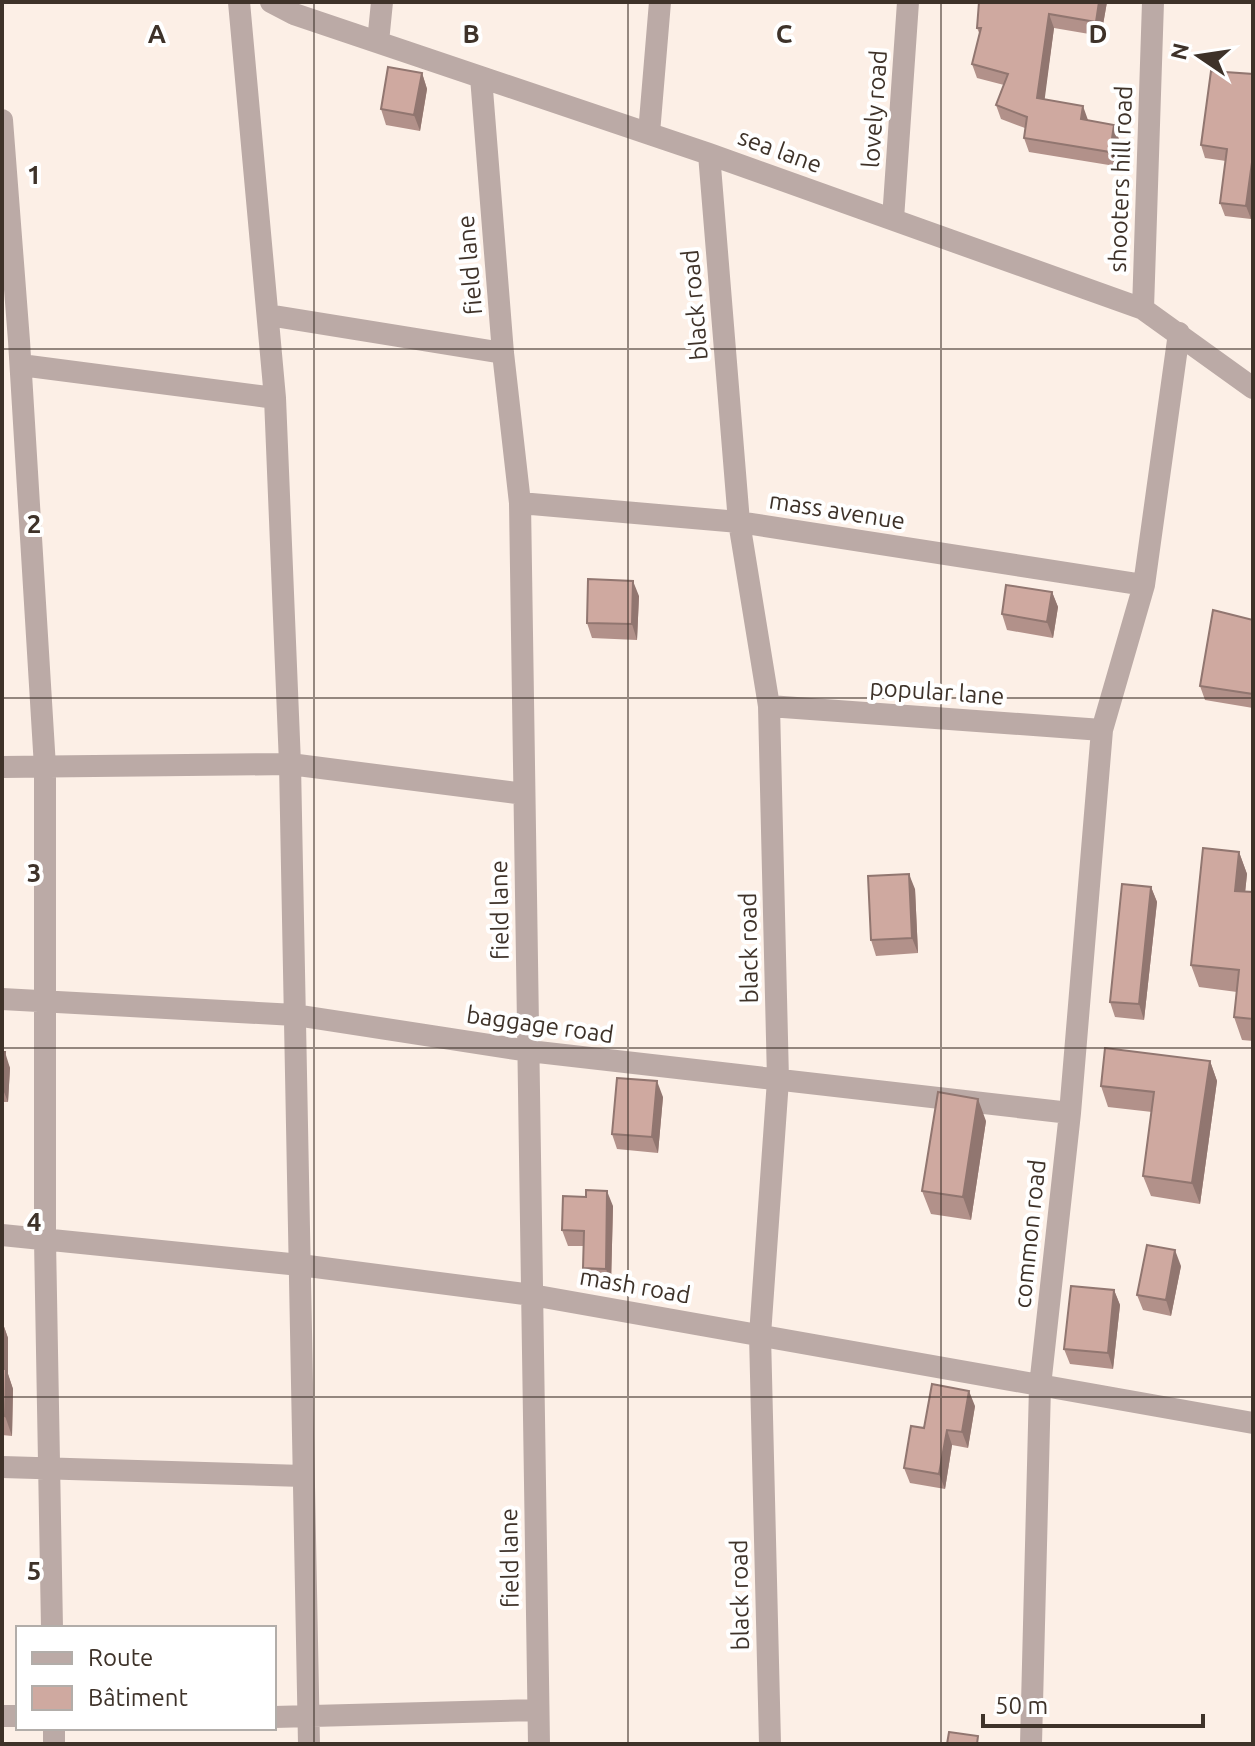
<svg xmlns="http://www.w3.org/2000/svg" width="1255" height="1746" viewBox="0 0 1255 1746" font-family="Ubuntu,sans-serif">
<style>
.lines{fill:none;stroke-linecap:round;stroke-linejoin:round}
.minor{stroke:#bbaaa6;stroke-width:22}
.wall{fill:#b2918a}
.shaded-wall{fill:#917670}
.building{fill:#cfa9a0;stroke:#917670;stroke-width:2}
.grid{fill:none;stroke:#3e3229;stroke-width:2;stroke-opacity:0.55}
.labels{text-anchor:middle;stroke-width:8;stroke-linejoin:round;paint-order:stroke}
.street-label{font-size:24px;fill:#3e3229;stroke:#fff}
.grid-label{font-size:26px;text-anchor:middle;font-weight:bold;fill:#3e3229;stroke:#fff;stroke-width:8;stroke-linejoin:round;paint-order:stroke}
</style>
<rect width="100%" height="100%" fill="#fcefe6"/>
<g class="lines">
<!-- minor -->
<path class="minor" d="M 239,2 L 275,398 L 290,764 L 309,1744
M 271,2 L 294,14 L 709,154 L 1143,309 L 1253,388
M 378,42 L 382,2
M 481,77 L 503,353 L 520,503 L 539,1744
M 2,120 L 19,341 L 45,767 L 45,1240 L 52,1628
M 649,133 L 660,2
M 709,154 L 739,522 L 769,706 L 778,1080 L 760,1335 L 770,1744
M 893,219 L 908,2
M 1143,309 L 1153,2
M 268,315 L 503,353
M 21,365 L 275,398
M 520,503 L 739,522 L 1144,585
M 769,706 L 1102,730
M 2,767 L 290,764 L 524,794
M 2,999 L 295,1015 L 529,1051 L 1070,1113
M 2,1235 L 300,1265 L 532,1295 L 1253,1423
M 2,1467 L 303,1476
M 2,1716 L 18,1716
M 274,1717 L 538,1710
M 54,1728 L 54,1744
M 1031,1744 L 1040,1386 L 1070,1113 L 1102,730 L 1144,585 L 1179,333"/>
</g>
<!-- wall -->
<path class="wall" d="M 979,2 L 1107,2 L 1101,36 L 1054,28 L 1044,99 L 1088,120 L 1119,139 L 1115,166 L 1029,152 L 1024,138 L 1025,128 L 1001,119 L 996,105 L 1004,85 L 977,78 L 972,64 L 980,35 L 977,28 Z
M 422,73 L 427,89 L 420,131 L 386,125 L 381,109 Z
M 1253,74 L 1253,203 L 1251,219 L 1225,216 L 1220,203 L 1226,161 L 1205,158 L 1201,145 Z
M 1052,592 L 1058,607 L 1053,638 L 1007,630 L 1002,614 Z
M 639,596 L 637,640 L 592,638 L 587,623 Z
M 1253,620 L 1253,708 L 1205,700 L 1200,686 Z
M 1239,852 L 1247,874 L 1245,892 L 1253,892 L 1253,1041 L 1242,1040 L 1234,1017 L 1237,992 L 1199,987 L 1191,965 Z
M 1151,887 L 1157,902 L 1144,1020 L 1115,1017 L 1110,1002 Z
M 915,889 L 918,953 L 876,956 L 871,940 Z
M 2,1052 L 10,1068 L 8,1102 L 2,1102 Z
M 1210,1061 L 1217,1081 L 1200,1204 L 1151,1196 L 1143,1176 L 1152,1112 L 1108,1107 L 1101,1086 Z
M 663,1097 L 658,1153 L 617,1149 L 612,1134 Z
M 986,1121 L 971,1220 L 931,1214 L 922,1191 Z
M 586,1197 L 613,1206 L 611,1284 L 589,1284 L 583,1268 L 584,1246 L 568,1246 L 562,1230 Z
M 1181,1266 L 1171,1316 L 1143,1310 L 1137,1295 Z
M 1114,1290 L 1120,1305 L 1113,1369 L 1070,1364 L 1064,1349 Z
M 2,1321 L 8,1338 L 8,1374 L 13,1389 L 12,1436 L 2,1435 Z
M 975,1406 L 968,1448 L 952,1445 L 945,1489 L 910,1483 L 904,1468 L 924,1428 Z"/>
<!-- shaded-wall -->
<path class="shaded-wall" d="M 1099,2 L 1107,2 L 1101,36 L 1096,22 Z
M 1049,14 L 1054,28 L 1043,112 L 1037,98 Z
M 422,73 L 427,89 L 420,131 L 414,115 Z
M 1083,106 L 1088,120 L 1086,133 L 1081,119 Z
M 1114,125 L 1119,139 L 1115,166 L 1110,152 Z
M 1253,155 L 1253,203 L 1251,219 L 1246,206 Z
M 633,581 L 639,596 L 637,640 L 632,624 Z
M 1052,592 L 1058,607 L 1053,638 L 1047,622 Z
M 1239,852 L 1247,874 L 1243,913 L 1235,891 Z
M 909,874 L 915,889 L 918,953 L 912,938 Z
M 1151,887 L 1157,902 L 1144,1020 L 1139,1004 Z
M 5,1052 L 10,1068 L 8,1102 L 2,1087 Z
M 1210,1061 L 1217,1081 L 1200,1204 L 1192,1183 Z
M 657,1081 L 663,1097 L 658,1153 L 652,1137 Z
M 978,1099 L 986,1121 L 971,1220 L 963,1197 Z
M 607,1191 L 613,1206 L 611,1284 L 606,1269 Z
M 1175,1250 L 1181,1266 L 1171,1316 L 1166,1300 Z
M 1114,1290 L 1120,1305 L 1113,1369 L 1108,1353 Z
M 2,1321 L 8,1338 L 8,1374 L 13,1389 L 12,1436 L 5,1416 L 2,1373 Z
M 969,1391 L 975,1406 L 968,1448 L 962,1432 Z
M 947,1430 L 952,1445 L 945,1489 L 939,1474 Z"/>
<!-- building -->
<path class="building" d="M 979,2 L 1099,2 L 1096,22 L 1049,14 L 1037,98 L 1083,106 L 1081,119 L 1114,125 L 1110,152 L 1024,138 L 1027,117 L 996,105 L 1008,74 L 972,64 L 981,28 L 977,28 Z
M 388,67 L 422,73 L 414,115 L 381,109 Z
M 1211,71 L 1253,74 L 1253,155 L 1246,206 L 1220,203 L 1227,149 L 1201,145 Z
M 588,579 L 633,581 L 632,624 L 587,623 Z
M 1006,585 L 1052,592 L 1047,622 L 1002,614 Z
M 1213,610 L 1253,620 L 1253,694 L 1200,686 Z
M 1203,848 L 1239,852 L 1235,891 L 1253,892 L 1253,1019 L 1234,1017 L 1239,970 L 1191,965 Z
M 909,874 L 912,938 L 871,940 L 868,876 Z
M 1122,884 L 1151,887 L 1139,1004 L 1110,1002 Z
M 1105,1048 L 1210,1061 L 1192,1183 L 1143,1176 L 1154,1092 L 1101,1086 Z
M 2,1052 L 5,1052 L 2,1087 Z
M 617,1078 L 657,1081 L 652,1137 L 612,1134 Z
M 938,1092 L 978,1099 L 963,1197 L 922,1191 Z
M 586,1190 L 607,1191 L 606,1269 L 583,1268 L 584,1231 L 562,1230 L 563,1196 L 586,1197 Z
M 1147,1245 L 1175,1250 L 1166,1300 L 1137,1295 Z
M 1071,1286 L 1114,1290 L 1108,1353 L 1064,1349 Z
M 2,1369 L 6,1369 L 5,1416 L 2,1415 Z
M 932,1384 L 969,1391 L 962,1432 L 947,1430 L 939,1474 L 904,1468 L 911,1426 L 924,1428 Z
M 949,1732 L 978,1736 L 977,1744 L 947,1744 Z"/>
<!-- grid -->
<path class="grid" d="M 314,2 L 314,1744M 628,2 L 628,1744M 941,2 L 941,1744M 2,349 L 1253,349M 2,698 L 1253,698M 2,1048 L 1253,1048M 2,1397 L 1253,1397"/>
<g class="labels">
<!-- street labels -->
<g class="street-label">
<text transform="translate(875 109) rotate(-86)" y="8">lovely road</text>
<text transform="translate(780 151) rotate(20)" y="8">sea lane</text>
<text transform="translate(1121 179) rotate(-88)" y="8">shooters hill road</text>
<text transform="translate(470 265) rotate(-95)" y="8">field lane</text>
<text transform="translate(695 305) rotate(-95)" y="8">black road</text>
<text transform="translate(837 511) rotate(9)" y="8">mass avenue</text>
<text transform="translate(937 692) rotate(4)" y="8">popular lane</text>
<text transform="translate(500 910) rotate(-91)" y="8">field lane</text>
<text transform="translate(749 948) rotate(-91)" y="8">black road</text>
<text transform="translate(540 1025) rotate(8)" y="8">baggage road</text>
<text transform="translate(1030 1234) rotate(-84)" y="8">common road</text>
<text transform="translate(635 1286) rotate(10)" y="8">mash road</text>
<text transform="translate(510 1558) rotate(-91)" y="8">field lane</text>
<text transform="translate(740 1595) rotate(-91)" y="8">black road</text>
</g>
</g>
<g class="grid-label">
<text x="157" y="43">A</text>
<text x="471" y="43">B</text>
<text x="784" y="43">C</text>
<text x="1098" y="43">D</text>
<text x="34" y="184">1</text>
<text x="34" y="533">2</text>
<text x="34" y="882">3</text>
<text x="34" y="1231">4</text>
<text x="34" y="1580">5</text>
</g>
<!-- border -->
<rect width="1255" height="1746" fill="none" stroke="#3e3229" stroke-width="8"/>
<!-- legend -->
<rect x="16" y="1626" width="260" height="104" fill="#ffffff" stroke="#b2ada9" stroke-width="2"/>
<rect x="32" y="1652" width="40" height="12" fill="#bbaaa6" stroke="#b2ada9" stroke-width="2"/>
<text x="88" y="1666" font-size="24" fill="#3e3229">Route</text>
<rect x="32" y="1686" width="40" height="24" fill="#cfa9a0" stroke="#b2ada9" stroke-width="2"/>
<text x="88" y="1706" font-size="24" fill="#3e3229">Bâtiment</text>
<!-- north arrow -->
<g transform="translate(1199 56) rotate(283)" stroke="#ffffff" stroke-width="6" paint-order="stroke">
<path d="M0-6L14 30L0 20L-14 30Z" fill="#3e3229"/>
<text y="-12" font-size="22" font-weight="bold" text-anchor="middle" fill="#3e3229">N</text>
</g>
<!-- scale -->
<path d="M983 1714v12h220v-12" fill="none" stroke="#3e3229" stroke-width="4"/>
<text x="995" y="1714" font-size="24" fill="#3e3229" stroke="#ffffff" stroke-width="6" paint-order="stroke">50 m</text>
</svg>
